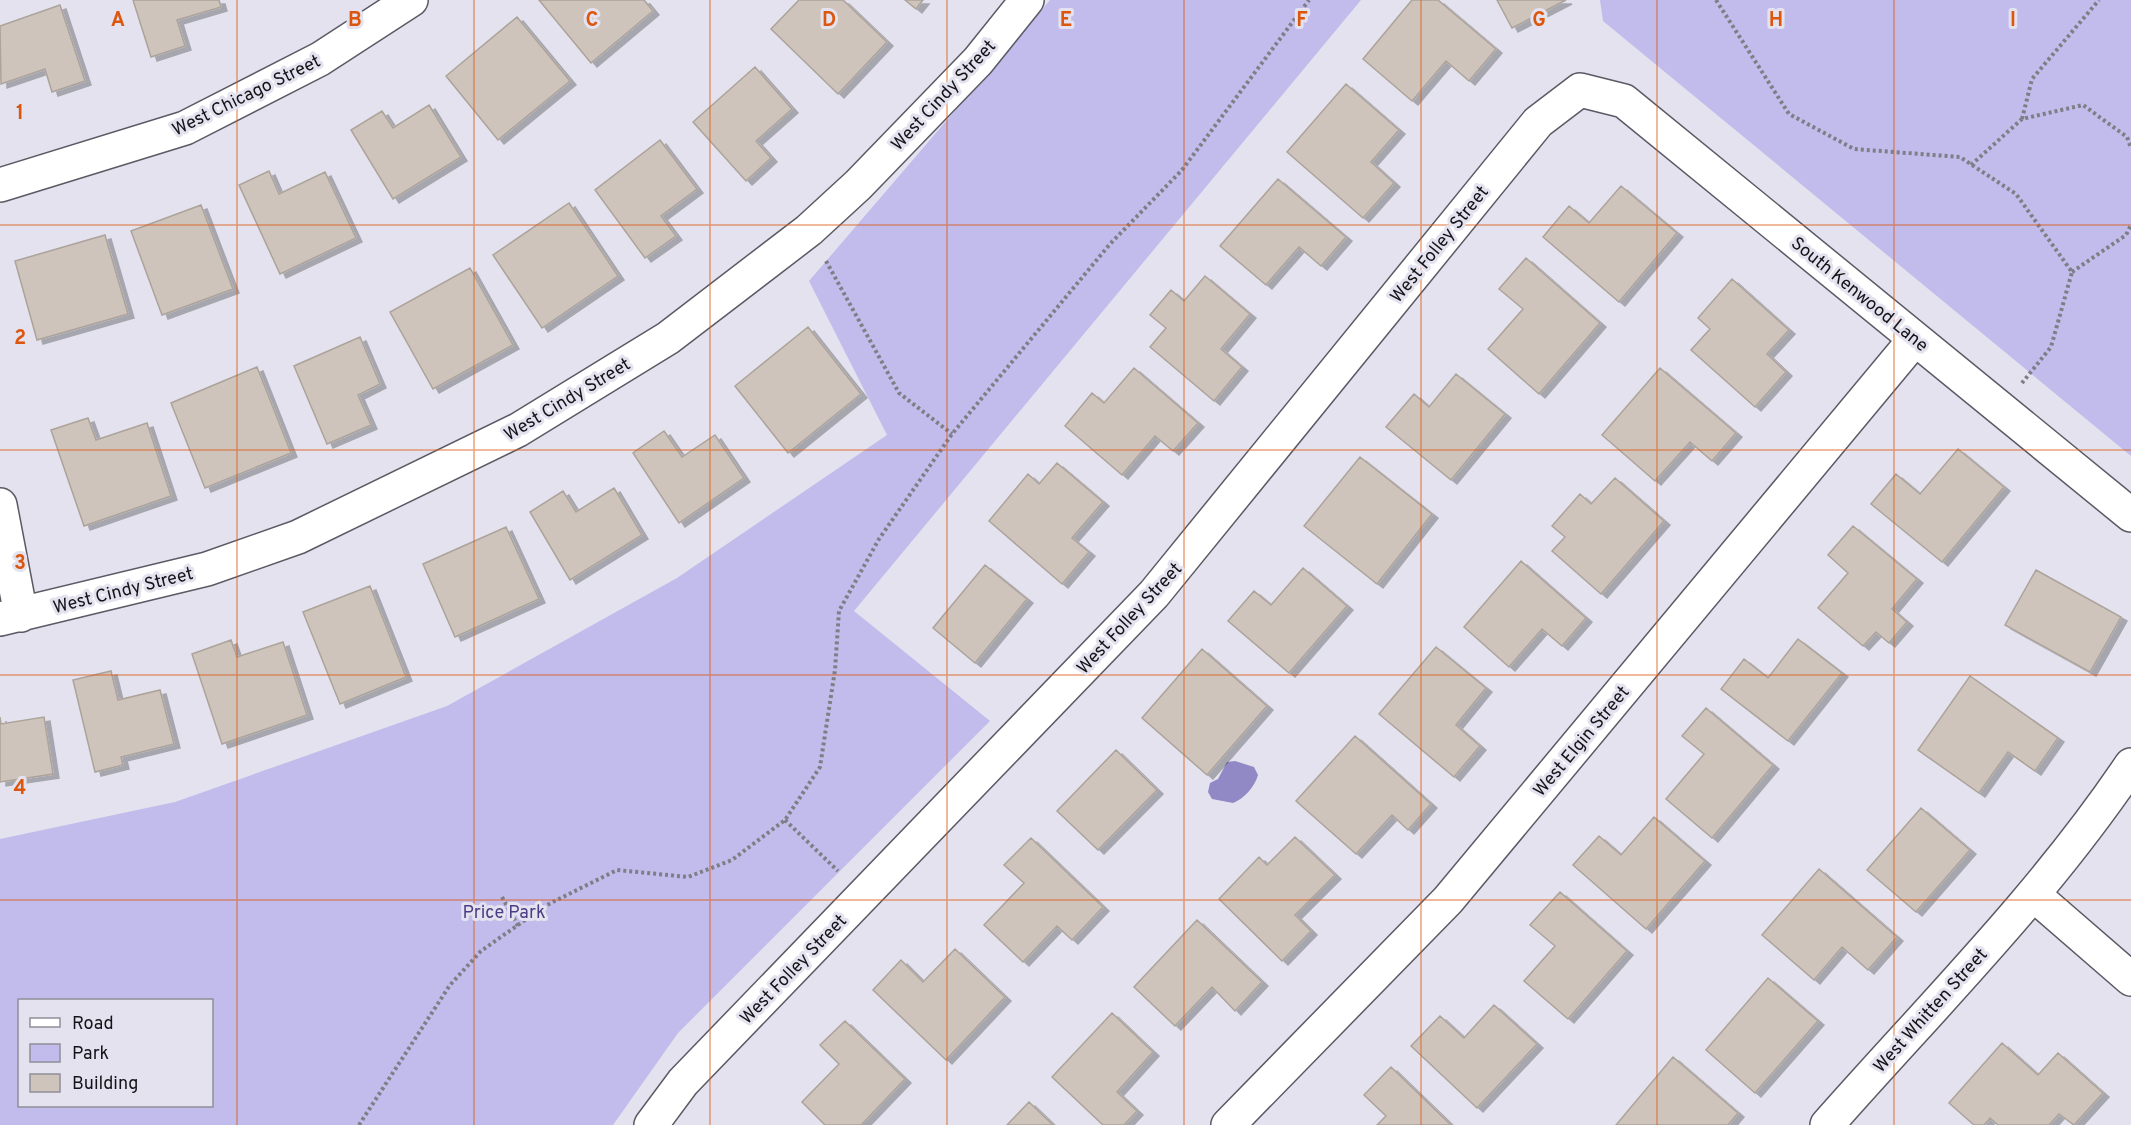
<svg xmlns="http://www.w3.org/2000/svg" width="2131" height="1125" viewBox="0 0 2131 1125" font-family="Overpass,sans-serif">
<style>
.green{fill:#c1bceb;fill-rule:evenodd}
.water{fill:#9189c6}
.building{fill:#cec4bc;stroke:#aca39b;stroke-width:1.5;filter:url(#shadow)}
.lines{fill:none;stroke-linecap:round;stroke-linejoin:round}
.street-casing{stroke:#5b5a64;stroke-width:36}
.path{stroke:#7f7e86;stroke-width:4;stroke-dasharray:3 3;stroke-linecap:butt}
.street{stroke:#fff;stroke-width:33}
.grid{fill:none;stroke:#dd560d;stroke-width:1.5;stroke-opacity:0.55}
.labels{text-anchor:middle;stroke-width:6;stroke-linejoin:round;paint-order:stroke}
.street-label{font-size:18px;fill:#141317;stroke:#e3e2ee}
.park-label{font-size:18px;fill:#4c3c86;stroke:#e3e2ee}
.grid-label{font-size:20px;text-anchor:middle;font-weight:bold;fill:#dd560d;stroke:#e3e2ee;stroke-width:6;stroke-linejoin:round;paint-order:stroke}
</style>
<defs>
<filter id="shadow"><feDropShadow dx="6" dy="4" stdDeviation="0" flood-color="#0004"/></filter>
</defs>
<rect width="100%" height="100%" fill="#e3e2ee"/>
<!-- green -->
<path class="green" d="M 1050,0 L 1361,0 L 854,611 L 990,721 L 678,1033 L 613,1125 L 0,1125 L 0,839 L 175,802 L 447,706 L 677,578 L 887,435 L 809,281 ZM 20,1000 L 212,1000 L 212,1106 L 20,1106 Z
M 1600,0 L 2131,0 L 2131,456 L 1603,21 Z"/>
<!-- water -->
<path class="water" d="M 1235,761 L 1254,767 L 1258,775 C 1255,786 1244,799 1233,803 L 1212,799 L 1208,792 L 1210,783 L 1218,779 L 1227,762 Z"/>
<!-- building -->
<path class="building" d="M 133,0 L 219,0 L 221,7 L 177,20 L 185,46 L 151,57 Z
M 539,0 L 644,0 L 653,11 L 591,63 Z
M 799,0 L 843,0 L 887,42 L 838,94 L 771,29 Z
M 905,0 L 923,0 L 916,9 Z
M 1412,0 L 1438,0 L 1496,49 L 1469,81 L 1446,61 L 1412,101 L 1363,59 Z
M 1497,0 L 1566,0 L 1512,28 Z
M 60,5 L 85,81 L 52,92 L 45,69 L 1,84 L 0,26 Z
M 517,17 L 570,81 L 498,140 L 446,76 Z
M 755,67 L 792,109 L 756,141 L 771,158 L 746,181 L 693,122 Z
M 1346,84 L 1399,130 L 1371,162 L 1394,183 L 1363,218 L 1287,152 Z
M 429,105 L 461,157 L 393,199 L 351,130 L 382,111 L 393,128 Z
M 660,140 L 697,189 L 661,216 L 676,236 L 645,258 L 595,190 Z
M 269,171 L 279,194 L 325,172 L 356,238 L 280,274 L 239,185 Z
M 1278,179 L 1346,237 L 1321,266 L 1299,247 L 1266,285 L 1220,246 Z
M 1621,186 L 1677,233 L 1619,302 L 1543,237 L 1569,206 L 1589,223 Z
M 569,203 L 618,276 L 542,328 L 493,255 Z
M 201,205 L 233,289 L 162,315 L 131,231 Z
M 105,235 L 128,314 L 37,340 L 15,261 Z
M 1526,258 L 1600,323 L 1539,394 L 1488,349 L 1523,309 L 1499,289 Z
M 470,268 L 513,345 L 433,389 L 390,312 Z
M 1205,276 L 1250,314 L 1221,349 L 1242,367 L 1214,401 L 1150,347 L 1166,328 L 1150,315 L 1171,290 L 1184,301 Z
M 1732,279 L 1789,330 L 1767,354 L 1786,372 L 1755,407 L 1691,350 L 1710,329 L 1698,318 Z
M 808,327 L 861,394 L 788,453 L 735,386 Z
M 360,337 L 380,384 L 358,395 L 371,425 L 327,444 L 294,366 Z
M 257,367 L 291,453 L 205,488 L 171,403 Z
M 1134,368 L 1198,423 L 1173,451 L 1155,436 L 1122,475 L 1065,426 L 1092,393 L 1104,403 Z
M 1660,368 L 1736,433 L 1712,461 L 1690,442 L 1655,481 L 1602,435 Z
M 1456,374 L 1505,414 L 1451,480 L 1386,427 L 1414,394 L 1429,407 Z
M 88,418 L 96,440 L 147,423 L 171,496 L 84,526 L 51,430 Z
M 664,431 L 682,457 L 715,435 L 744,478 L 679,523 L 633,453 Z
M 1958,449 L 2004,487 L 1942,562 L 1871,504 L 1896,474 L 1920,494 Z
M 1360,457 L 1432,514 L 1377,584 L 1304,526 Z
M 1057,463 L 1103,502 L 1072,538 L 1089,552 L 1062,584 L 989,521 L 1028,474 L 1039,484 Z
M 1615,478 L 1664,521 L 1601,594 L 1552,551 L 1565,537 L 1552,526 L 1580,494 L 1591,504 Z
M 614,488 L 642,535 L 570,580 L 530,512 L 563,491 L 576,512 Z
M 1853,526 L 1917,579 L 1892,609 L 1907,622 L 1889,643 L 1876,632 L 1863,646 L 1818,608 L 1848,573 L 1828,555 Z
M 506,527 L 539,599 L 455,637 L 423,564 Z
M 1521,561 L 1586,618 L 1562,646 L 1542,629 L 1509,667 L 1464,627 Z
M 985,565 L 1027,599 L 975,663 L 933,628 Z
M 1303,568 L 1347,606 L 1289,673 L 1228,621 L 1254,591 L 1271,605 Z
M 2036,570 L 2121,617 L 2090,672 L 2005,625 Z
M 370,586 L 406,677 L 340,704 L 303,612 Z
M 1798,639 L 1842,673 L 1788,741 L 1721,689 L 1744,659 L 1768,678 Z
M 231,640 L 237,657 L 283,642 L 307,715 L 222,744 L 192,654 Z
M 1436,647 L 1486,688 L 1456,725 L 1480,746 L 1454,777 L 1379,714 Z
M 1202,649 L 1267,706 L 1207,775 L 1142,718 Z
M 111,671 L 118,700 L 160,690 L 174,744 L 121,757 L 123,765 L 95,772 L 73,680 Z
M 1970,676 L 2058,738 L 2035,771 L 2008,752 L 1979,793 L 1918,750 Z
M 1706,708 L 1773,765 L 1712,838 L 1666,799 L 1704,754 L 1682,736 Z
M 0,717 L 1,724 L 44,717 L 53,774 L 0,782 Z
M 1355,736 L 1431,804 L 1408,830 L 1392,815 L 1356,854 L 1296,801 Z
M 1116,750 L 1157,790 L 1098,850 L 1057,811 Z
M 1921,808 L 1970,850 L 1916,912 L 1867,870 Z
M 1654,817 L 1705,861 L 1646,929 L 1573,865 L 1599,836 L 1621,855 Z
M 1295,837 L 1335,875 L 1295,915 L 1311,931 L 1282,961 L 1219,899 L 1259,857 L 1267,865 Z
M 1031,838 L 1103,907 L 1072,940 L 1057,926 L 1023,962 L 984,925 L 1024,883 L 1004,865 Z
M 1819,869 L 1897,937 L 1868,970 L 1842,947 L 1814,980 L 1762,935 Z
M 1560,892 L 1627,951 L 1568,1019 L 1524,981 L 1555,946 L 1530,925 Z
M 1197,920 L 1262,982 L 1235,1011 L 1212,987 L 1175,1026 L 1134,987 Z
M 955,949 L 1005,997 L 946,1060 L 873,990 L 901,960 L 923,982 Z
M 1768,978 L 1818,1021 L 1755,1093 L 1706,1050 Z
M 1494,1005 L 1537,1044 L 1477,1108 L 1411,1046 L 1440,1016 L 1464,1038 Z
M 1112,1013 L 1153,1052 L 1117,1092 L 1137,1111 L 1124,1125 L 1103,1125 L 1052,1077 Z
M 845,1021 L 905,1079 L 861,1125 L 825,1125 L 802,1102 L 839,1064 L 820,1045 Z
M 2002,1043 L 2038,1075 L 2058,1053 L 2103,1093 L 2074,1125 L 2059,1114 L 2049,1125 L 1998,1125 L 1990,1118 L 1984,1125 L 1974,1125 L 1949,1103 Z
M 1673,1057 L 1738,1113 L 1728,1125 L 1616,1125 Z
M 1391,1067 L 1451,1125 L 1377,1125 L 1386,1116 L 1364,1095 Z
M 1029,1102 L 1053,1125 L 1007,1125 Z"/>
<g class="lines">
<!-- street casing -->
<g class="street-casing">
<path id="street" d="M 0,185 L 185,128 L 320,59 L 411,0
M 0,505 L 21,615
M 0,619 L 207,569 L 298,537 L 518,430 L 668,338 L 809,230 L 858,185 L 978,61 L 1027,0
M 2034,895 L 2131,979
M 651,1125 L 683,1082 L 1154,594 L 1538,122 L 1580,90 L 1624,101 L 2131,515
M 1228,1125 L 1448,900 L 1915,339
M 1827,1125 C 1931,1007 2043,896 2131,765"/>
</g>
<!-- path -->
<path class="path" d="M 1716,0 L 1789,114 L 1854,149 L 1960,157 L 2016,194 L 2072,272 L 2051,347 L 2022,383
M 2022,119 L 2032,79 L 2099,0
M 1971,165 L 2022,119 L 2083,105 L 2127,137 L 2131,148
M 826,261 L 899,393 L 952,434
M 2072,272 L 2126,235 L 2131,225
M 785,820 L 838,871
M 502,897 L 518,926
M 359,1125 L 450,985 L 481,951 L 545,906 L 617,870 L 688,877 L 732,860 L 785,820 L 820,767 L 835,670 L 839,611 L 879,539 L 952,434 L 1110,244 L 1182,170 L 1309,0"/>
<!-- street -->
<use href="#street" class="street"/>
</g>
<!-- grid -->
<path class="grid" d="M 237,0 L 237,1125M 474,0 L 474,1125M 710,0 L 710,1125M 947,0 L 947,1125M 1184,0 L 1184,1125M 1421,0 L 1421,1125M 1657,0 L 1657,1125M 1894,0 L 1894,1125M 0,225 L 2131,225M 0,450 L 2131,450M 0,675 L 2131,675M 0,900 L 2131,900"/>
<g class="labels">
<!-- street labels -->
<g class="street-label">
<text transform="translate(246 95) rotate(-26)" y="6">West Chicago Street</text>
<text transform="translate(943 95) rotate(-47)" y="6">West Cindy Street</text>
<text transform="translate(1439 244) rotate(-51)" y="6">West Folley Street</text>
<text transform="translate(1860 294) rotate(39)" y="6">South Kenwood Lane</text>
<text transform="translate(567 399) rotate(-31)" y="6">West Cindy Street</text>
<text transform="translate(123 590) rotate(-14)" y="6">West Cindy Street</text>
<text transform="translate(1129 618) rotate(-47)" y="6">West Folley Street</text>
<text transform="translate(1581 741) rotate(-50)" y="6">West Elgin Street</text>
<text transform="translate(793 969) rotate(-46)" y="6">West Folley Street</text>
<text transform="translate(1930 1010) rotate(-48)" y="6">West Whitten Street</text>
</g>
<!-- park labels -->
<g class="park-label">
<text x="504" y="918">Price Park</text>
</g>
</g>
<g class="grid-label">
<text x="118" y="26">A</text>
<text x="355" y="26">B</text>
<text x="592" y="26">C</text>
<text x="829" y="26">D</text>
<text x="1066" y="26">E</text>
<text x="1302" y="26">F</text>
<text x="1539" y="26">G</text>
<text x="1776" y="26">H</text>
<text x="2013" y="26">I</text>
<text x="20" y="119">1</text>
<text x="20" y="344">2</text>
<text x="20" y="569">3</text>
<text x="20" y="794">4</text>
</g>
<!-- legend -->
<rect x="18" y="999" width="195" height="108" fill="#e3e2ee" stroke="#908f98" stroke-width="1.5"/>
<rect x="30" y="1018" width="30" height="9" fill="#ffffff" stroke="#908f98" stroke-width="1.5"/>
<text x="72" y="1029" font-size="18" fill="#141317">Road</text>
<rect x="30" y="1044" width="30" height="18" fill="#c1bceb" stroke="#908f98" stroke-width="1.5"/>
<text x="72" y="1059" font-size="18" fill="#141317">Park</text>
<rect x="30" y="1074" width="30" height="18" fill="#cec4bc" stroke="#908f98" stroke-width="1.5"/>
<text x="72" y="1089" font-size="18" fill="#141317">Building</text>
</svg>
